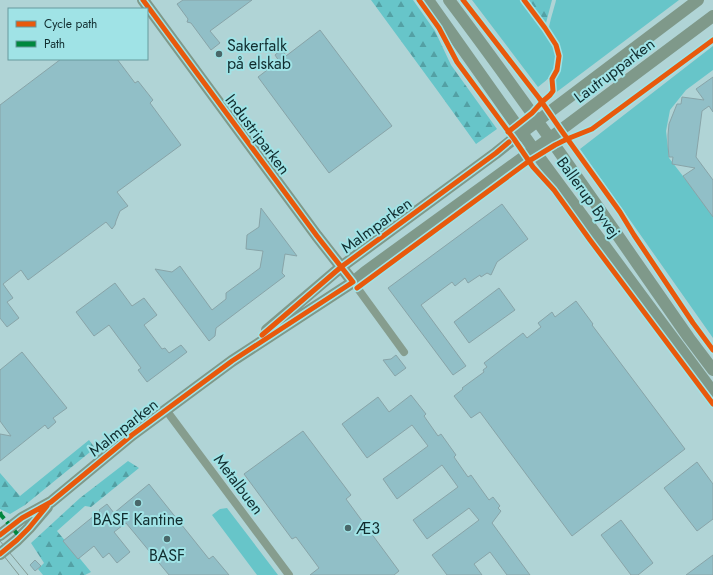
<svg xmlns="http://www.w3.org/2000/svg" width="713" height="575" viewBox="0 0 713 575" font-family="Jost,sans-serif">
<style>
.green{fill:#67c5c9}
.forest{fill:url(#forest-firs)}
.building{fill:#91bfc7;stroke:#88a4a8}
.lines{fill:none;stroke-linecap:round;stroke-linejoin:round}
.street{stroke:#869d8e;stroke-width:8}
.secondary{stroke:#7f998a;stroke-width:12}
.tram{stroke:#839a94;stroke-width:1}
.quiet{stroke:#00873e;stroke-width:4;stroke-dasharray:8 4;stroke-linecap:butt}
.cycleway-casing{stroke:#a0e3e6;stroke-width:8}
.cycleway{stroke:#e8590c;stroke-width:5}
.poi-dot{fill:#496769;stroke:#a0e3e6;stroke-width:1.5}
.labels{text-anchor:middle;stroke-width:4;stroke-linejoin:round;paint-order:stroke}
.poi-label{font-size:16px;fill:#112d2f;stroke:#a0e3e6;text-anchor:start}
.street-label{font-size:16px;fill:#112d2f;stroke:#a0e3e6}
</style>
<defs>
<pattern id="forest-firs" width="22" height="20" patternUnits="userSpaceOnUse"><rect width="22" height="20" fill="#67c5c9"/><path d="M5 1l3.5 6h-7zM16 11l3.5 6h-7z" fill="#53a0a4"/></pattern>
</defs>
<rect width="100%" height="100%" fill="#b0d4d6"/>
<!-- green -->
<path class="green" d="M 472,0 L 522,0 L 553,43 C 564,63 554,75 538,87 Z
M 556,0 L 679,0 L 554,94 L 556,90 L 554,80 C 562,67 565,54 556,41 C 554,38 550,34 549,31 C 548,26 555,6 556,0 Z
M 713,46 L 713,70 L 686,90 L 670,110 L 666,131 L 669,158 L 713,215 L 713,338 L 580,149 Z
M 227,508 L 278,575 L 257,575 L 212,515 L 220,509 Z"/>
<!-- forest -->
<path class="forest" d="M 371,0 L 413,0 L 435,31 L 451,65 L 497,129 L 476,144 L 437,90 Z
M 527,0 L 552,0 L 546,23 L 544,23 Z
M 89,440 L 95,448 L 25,505 L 10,514 L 0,509 L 0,473 L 20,496 Z
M 128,461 L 139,468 L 91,507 L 85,506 L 57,531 L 91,572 L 85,575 L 43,575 L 38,569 L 44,563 L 31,543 L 80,498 Z"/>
<!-- building -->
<path class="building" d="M 183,0 L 252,0 L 210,31 L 220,43 L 211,50 L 191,23 L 187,22 L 188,19 L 177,4 Z
M 320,30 L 392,126 L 329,173 L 258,77 L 279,61 L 275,55 L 282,49 L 286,56 Z
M 61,59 L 117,59 L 135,83 L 138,81 L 153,100 L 150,103 L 181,145 L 117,192 L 128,206 L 120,211 L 116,221 L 115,225 L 112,229 L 106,222 L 28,280 L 21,270 L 3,284 L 13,298 L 7,302 L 19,318 L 7,327 L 0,318 L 0,105 Z
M 713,77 L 713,112 L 709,106 L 702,111 L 696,157 L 713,180 L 713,217 L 683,176 L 695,168 L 672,164 L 673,157 L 669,157 L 668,146 L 668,135 L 669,124 L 677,104 L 681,104 L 682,97 L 704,100 L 696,89 Z
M 502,204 L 528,239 L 497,262 L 491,275 L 487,273 L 481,277 L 480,275 L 468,283 L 465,278 L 455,286 L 452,282 L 421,305 L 466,366 L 453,375 L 388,288 Z
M 261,208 L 297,256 L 285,254 L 282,273 L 285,276 L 216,328 L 215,336 L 209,341 L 155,269 L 172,272 L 180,266 L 212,310 L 226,299 L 226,293 L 260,268 L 263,251 L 246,249 L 247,235 L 259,227 Z
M 115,283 L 132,306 L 144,298 L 157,315 L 144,325 L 162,349 L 165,348 L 169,353 L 181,345 L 187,352 L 147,382 L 138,370 L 141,368 L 109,325 L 94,336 L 76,312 Z
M 499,288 L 515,310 L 469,343 L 454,322 Z
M 576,301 L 593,324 L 592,325 L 685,449 L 572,536 L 480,412 L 471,418 L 454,396 L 463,389 L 462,388 L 484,372 L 483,370 L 487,367 L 484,363 L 523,333 L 527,338 L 541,327 L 538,323 L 552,312 L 555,317 Z
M 22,352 L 67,408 L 53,418 L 56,422 L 48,429 L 45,425 L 0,461 L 0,434 L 11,436 L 0,421 L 0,370 Z
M 396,355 L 406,368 L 395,376 L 383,360 L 391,359 Z
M 411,395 L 426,414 L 424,416 L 438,436 L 441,434 L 456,455 L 454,457 L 468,477 L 471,475 L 489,500 L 493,497 L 500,506 L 498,508 L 501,511 L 492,523 L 530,575 L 507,575 L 490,552 L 474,564 L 482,575 L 447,575 L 432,555 L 479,520 L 469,508 L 427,539 L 413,520 L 458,487 L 442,465 L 397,499 L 383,479 L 428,446 L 412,425 L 367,458 L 342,424 L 378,397 L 389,412 Z
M 303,431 L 351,495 L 346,499 L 399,571 L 394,575 L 310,575 L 319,568 L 296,537 L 292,539 L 244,474 Z
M 697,462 L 713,484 L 713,519 L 697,531 L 664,488 Z
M 149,484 L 209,559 L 213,556 L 229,575 L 169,575 L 126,523 L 114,532 L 130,552 L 117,563 L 109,553 L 103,558 L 94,546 L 78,559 L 63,541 L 100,511 L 99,510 L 107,504 L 114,513 Z
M 621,520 L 653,563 L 638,575 L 631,575 L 601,535 Z
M 713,555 L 713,575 L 686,575 Z
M 35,560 L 41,566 L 35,571 L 30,565 Z"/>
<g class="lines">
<!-- street -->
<path class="street" d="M 353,282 L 404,352
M 166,410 L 289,575"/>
<!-- secondary -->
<path class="secondary" d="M 143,0 L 317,236 L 353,282
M 428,0 L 542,161 L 641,295 L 713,392
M 449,0 C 532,110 610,225 689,338 L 713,370
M 267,330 L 341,267 L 496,153 L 511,141 L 698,0
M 0,535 L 22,518 L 51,502 L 132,435 L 232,361 L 353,282 L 365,272 L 550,138 L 713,16
M 0,554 L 17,540 L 29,528 L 47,507"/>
<!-- tram -->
<path class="tram" d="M 0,541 L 28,575
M 0,551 L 19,575"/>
<!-- quiet -->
<path class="quiet" d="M 0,512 L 1,515 L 20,537"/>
<!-- cycleway casing -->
<g class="cycleway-casing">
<path id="cycleway" d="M 419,0 L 439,28 L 457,62 L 514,139 L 533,167 L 554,190 L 590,240 L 713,404
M 463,0 L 539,98 L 561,130 L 620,212 L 634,235 L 693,323 L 713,350
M 508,132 L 532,113 L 542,102 L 550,95 L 553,91 L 552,79 L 557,70 L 559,56 L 556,45 L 545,28 L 524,0
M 357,288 L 529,161 L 555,145 L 567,139 L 592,129 L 713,40
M 262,335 L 341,267 L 496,153 L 509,142
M 0,535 L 22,518 L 51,502 L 132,435 L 232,361 L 353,282 L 317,236 L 143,0
M 0,554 L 17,540 L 29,528 L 47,506"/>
</g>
<!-- cycleway -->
<use href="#cycleway" class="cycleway"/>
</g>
<!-- markers -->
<g class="poi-dot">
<circle cx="219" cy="54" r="4"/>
<circle cx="138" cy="503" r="4"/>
<circle cx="348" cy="528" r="4"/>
<circle cx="167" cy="539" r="4"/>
</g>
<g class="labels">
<!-- poi labels -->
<g class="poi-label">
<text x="227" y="51">Sakerfalk<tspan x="227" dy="18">på elskab</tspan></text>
<text x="138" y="525" text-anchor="middle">BASF Kantine</text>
<text x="356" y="534">Æ3</text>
<text x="167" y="561" text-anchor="middle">BASF</text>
</g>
<!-- street labels -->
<g class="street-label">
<text transform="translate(614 70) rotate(-37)" y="6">Lautrupparken</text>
<text transform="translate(258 134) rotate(53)" y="6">Industriparken</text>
<text transform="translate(589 197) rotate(54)" y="6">Ballerup Byvej</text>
<text transform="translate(376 225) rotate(-36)" y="6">Malmparken</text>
<text transform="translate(123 427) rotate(-38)" y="6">Malmparken</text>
<text transform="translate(239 484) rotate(53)" y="6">Metalbuen</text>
</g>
</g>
<!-- legend -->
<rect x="8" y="8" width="140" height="52" fill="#a0e3e6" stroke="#679a9d"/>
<rect x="16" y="21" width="20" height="6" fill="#e8590c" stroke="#679a9d"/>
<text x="44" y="28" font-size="12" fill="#112d2f">Cycle path</text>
<rect x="16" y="41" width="20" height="6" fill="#00873e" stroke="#679a9d"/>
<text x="44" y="48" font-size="12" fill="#112d2f">Path</text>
</svg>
